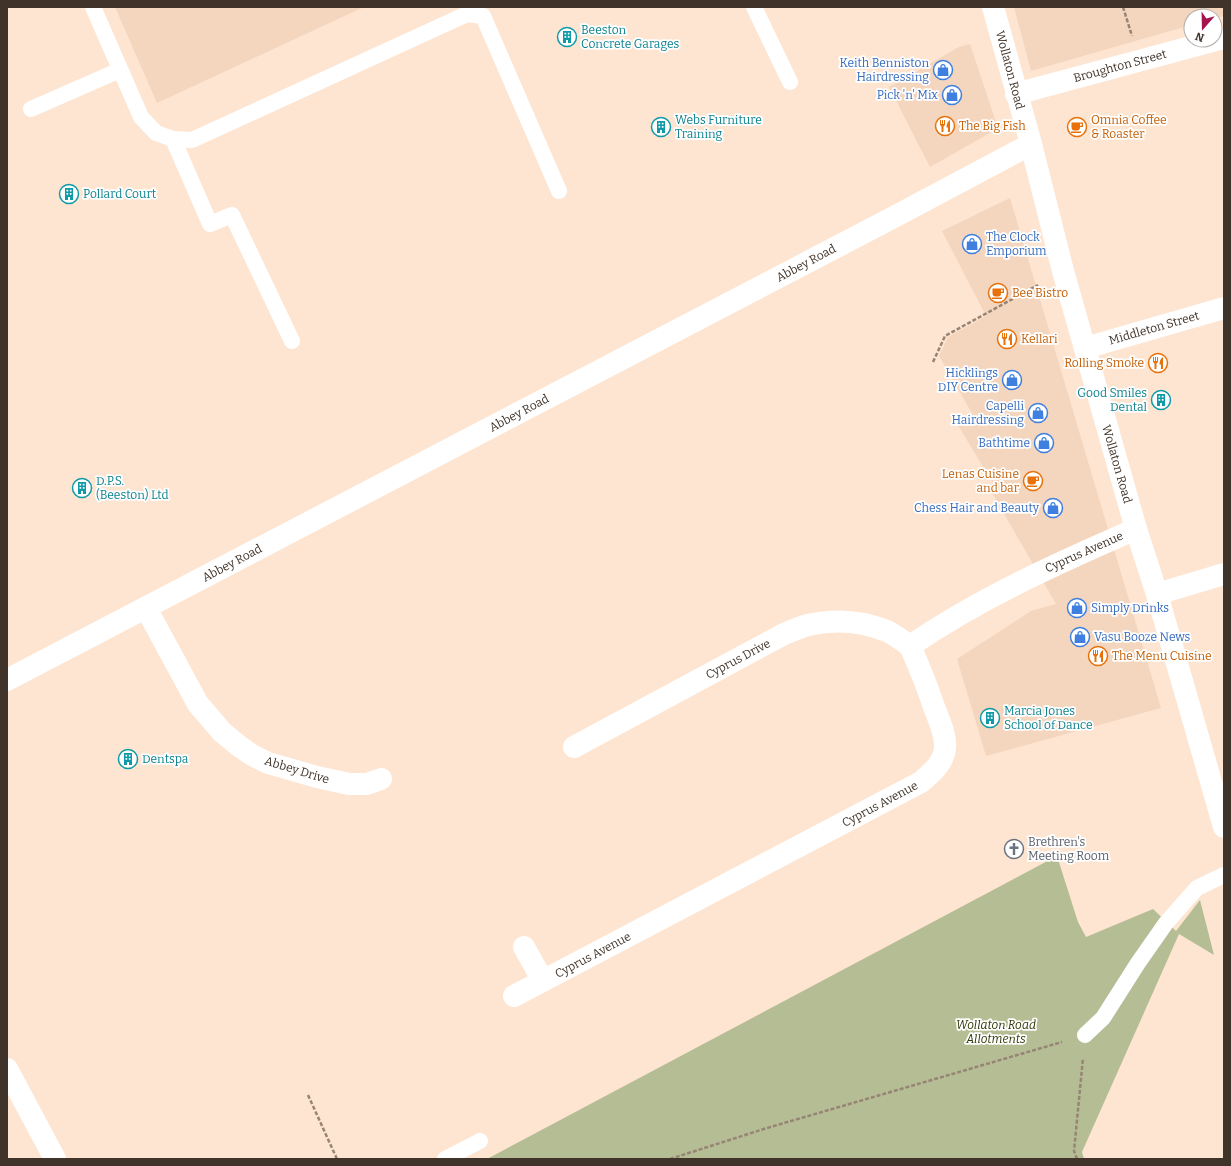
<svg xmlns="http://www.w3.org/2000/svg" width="1231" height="1166" viewBox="0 0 1231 1166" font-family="Bitter,serif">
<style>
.built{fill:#f4d6bf}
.green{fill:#b5bd95}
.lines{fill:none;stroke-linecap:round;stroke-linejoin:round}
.path{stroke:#968475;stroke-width:2.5;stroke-dasharray:4 2;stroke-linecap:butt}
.lane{stroke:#fff;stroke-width:16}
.street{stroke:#fff;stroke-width:22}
.secondary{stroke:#fff;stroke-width:22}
.labels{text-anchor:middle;stroke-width:3.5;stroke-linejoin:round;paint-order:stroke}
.culture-label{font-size:12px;fill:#0d838f;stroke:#fff;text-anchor:start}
.shop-label{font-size:12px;fill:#366cbe;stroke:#fff;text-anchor:end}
.street-label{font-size:12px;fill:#40342a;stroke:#fff}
.food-label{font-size:12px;fill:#c56008;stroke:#fff;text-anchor:start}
.worship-label{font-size:12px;fill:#5b616d;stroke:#fff;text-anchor:start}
.park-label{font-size:12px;font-style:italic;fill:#323806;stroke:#fff}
</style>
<rect width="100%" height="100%" fill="#fee5d1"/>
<!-- built -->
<path class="built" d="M 115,7 L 364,7 L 157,103 Z
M 1014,7 L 1224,7 L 1224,16 L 1215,18 L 1215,16 L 1191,16 L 1191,25 L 1031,71 Z
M 970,44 L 997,125 L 990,133 L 930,167 L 889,87 L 959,47 Z
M 1010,198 L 1161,708 L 986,756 L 957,659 L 1031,611 L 1056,604 L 988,486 L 993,483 L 956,422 L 973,415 L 939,356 L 948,337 L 986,316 L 942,231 Z"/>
<!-- green -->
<path class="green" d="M 1057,856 L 1078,922 L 1086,937 L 1153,909 L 1176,931 L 1200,900 L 1214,955 L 1179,934 L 1082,1152 L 1084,1159 L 487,1159 Z"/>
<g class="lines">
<!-- path -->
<path class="path" d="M 1123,7 L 1132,36
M 933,362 L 945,336 L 1038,285
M 308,1095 L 337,1159
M 670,1159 L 767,1128 L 1062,1042
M 1077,1159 L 1074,1151 L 1083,1058"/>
<!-- lane -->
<path class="lane" d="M 93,7 L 141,117 L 156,133 L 173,139 L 192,140 L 467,14 L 483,16 L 559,191
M 754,7 L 790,82
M 31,109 L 120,70
M 173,139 L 210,224 L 232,215 L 292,341
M 1085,1035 L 1103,1018 L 1138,963 L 1166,923 L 1197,888 L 1224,875
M 445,1159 L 480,1141"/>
<!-- street -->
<path class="street" d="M 1085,348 L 1224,308
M 1157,594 L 1224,574
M 146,608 L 198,704 L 222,732 L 239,746 L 252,755 L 268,763 L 317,777 L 349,784 L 367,784 L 381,779
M 910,646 C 980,598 1058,563 1136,529
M 7,680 L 892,218 L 1031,144
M 574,747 L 784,634 C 792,631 800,627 808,625 C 834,619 862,621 887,631 C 895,635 903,641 910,646
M 524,947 L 543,981
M 514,996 L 921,782 C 931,773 944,763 945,748 C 946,734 939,720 934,707 C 927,686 919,666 910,646
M 7,1069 L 55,1159"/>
<!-- secondary -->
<path class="secondary" d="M 993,7 L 1031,144 L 1063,271 L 1136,529 L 1157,594 L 1224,827
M 1016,94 L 1224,38"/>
</g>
<!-- icons -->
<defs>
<g id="building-ring" transform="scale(1)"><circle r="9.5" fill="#fff" stroke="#0f9aa8" stroke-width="1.5"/><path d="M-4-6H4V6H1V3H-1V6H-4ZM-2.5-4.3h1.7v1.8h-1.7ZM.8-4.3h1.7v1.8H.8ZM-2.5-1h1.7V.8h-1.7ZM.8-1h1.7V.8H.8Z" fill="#0f9aa8"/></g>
<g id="shop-ring" transform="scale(1)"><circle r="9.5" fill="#fff" stroke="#3f7fe0" stroke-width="1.5"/><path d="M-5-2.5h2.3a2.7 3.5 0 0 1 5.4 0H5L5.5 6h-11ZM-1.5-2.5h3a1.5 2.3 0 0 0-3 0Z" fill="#3f7fe0"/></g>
<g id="restaurant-ring" transform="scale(1)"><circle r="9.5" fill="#fff" stroke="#e8710a" stroke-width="1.5"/><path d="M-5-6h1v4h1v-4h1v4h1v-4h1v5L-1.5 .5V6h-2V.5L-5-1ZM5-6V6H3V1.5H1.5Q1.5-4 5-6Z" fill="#e8710a"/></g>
<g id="cafe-ring" transform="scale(1)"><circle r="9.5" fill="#fff" stroke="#e8710a" stroke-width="1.5"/><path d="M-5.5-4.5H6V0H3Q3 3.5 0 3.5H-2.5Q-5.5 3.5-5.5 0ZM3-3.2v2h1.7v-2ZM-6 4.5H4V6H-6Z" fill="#e8710a"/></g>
<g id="church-ring" transform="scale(1)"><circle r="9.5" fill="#fff" stroke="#6b7280" stroke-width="1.5"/><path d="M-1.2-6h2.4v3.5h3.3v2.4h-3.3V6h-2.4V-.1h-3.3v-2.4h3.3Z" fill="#6b7280"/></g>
</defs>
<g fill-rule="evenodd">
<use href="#building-ring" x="567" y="37"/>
<use href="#shop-ring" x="943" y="70"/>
<use href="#shop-ring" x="952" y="95"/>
<use href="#restaurant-ring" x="945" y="126"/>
<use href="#building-ring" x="661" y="127"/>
<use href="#cafe-ring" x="1077" y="127"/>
<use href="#building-ring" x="69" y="194"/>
<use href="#shop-ring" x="972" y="244"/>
<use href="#cafe-ring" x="998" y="293"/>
<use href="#restaurant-ring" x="1007" y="339"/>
<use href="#restaurant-ring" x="1158" y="363"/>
<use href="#shop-ring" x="1012" y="380"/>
<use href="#building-ring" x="1161" y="400"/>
<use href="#shop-ring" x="1038" y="413"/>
<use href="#shop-ring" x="1044" y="443"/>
<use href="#cafe-ring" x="1033" y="481"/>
<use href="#building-ring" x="82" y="488"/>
<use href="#shop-ring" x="1053" y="508"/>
<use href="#shop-ring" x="1077" y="608"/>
<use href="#shop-ring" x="1080" y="637"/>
<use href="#restaurant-ring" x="1098" y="656"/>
<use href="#building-ring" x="990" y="718"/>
<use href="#building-ring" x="128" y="759"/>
<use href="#church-ring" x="1014" y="849"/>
</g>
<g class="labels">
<!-- culture labels -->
<g class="culture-label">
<text x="581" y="34">Beeston<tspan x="581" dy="14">Concrete Garages</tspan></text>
<text x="675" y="124">Webs Furniture<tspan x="675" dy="14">Training</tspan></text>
<text x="83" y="198">Pollard Court</text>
<text x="1147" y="397" text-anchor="end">Good Smiles<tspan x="1147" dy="14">Dental</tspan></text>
<text x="96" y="485">D.P.S.<tspan x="96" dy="14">(Beeston) Ltd</tspan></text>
<text x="1004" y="715">Marcia Jones<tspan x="1004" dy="14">School of Dance</tspan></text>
<text x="142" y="763">Dentspa</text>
</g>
<!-- shop labels -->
<g class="shop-label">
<text x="929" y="67">Keith Benniston<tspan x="929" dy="14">Hairdressing</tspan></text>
<text x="938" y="99">Pick 'n' Mix</text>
<text x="986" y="241" text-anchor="start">The Clock<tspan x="986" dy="14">Emporium</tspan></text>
<text x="998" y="377">Hicklings<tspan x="998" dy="14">DIY Centre</tspan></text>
<text x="1024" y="410">Capelli<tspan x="1024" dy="14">Hairdressing</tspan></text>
<text x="1030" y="447">Bathtime</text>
<text x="1039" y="512">Chess Hair and Beauty</text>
<text x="1091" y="612" text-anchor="start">Simply Drinks</text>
<text x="1094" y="641" text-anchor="start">Vasu Booze News</text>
</g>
<!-- street labels -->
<g class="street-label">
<text transform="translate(1120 66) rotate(-15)" y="4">Broughton Street</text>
<text transform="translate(1010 70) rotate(75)" y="4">Wollaton Road</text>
<text transform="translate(806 263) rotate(-28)" y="4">Abbey Road</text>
<text transform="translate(1154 328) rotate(-16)" y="4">Middleton Street</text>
<text transform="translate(519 413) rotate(-28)" y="4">Abbey Road</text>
<text transform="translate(1117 464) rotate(74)" y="4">Wollaton Road</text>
<text transform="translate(1084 552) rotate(-24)" y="4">Cyprus Avenue</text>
<text transform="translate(232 563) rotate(-28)" y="4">Abbey Road</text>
<text transform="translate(738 659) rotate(-28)" y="4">Cyprus Drive</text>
<text transform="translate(297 770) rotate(17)" y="4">Abbey Drive</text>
<text transform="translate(880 804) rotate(-28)" y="4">Cyprus Avenue</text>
<text transform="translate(593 955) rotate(-28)" y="4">Cyprus Avenue</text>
</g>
<!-- food labels -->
<g class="food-label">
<text x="1091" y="124">Omnia Coffee<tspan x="1091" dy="14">&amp; Roaster</tspan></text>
<text x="959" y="130">The Big Fish</text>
<text x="1012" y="297">Bee Bistro</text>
<text x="1021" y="343">Kellari</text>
<text x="1144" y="367" text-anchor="end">Rolling Smoke</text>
<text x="1019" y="478" text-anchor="end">Lenas Cuisine<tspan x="1019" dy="14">and bar</tspan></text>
<text x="1112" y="660">The Menu Cuisine</text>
</g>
<!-- worship labels -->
<g class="worship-label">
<text x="1028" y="846">Brethren's<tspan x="1028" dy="14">Meeting Room</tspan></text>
</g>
<!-- park labels -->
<g class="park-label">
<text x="996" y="1029">Wollaton Road<tspan x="996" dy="14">Allotments</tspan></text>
</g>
</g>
<!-- border -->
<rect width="1231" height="1166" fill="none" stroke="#40342a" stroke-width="16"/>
<!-- north arrow -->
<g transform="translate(1203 28) rotate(200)"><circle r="19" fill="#ffffff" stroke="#b3aeaa"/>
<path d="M0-3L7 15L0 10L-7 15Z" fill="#a7134e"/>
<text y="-6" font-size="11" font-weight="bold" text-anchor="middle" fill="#40342a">N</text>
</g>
</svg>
